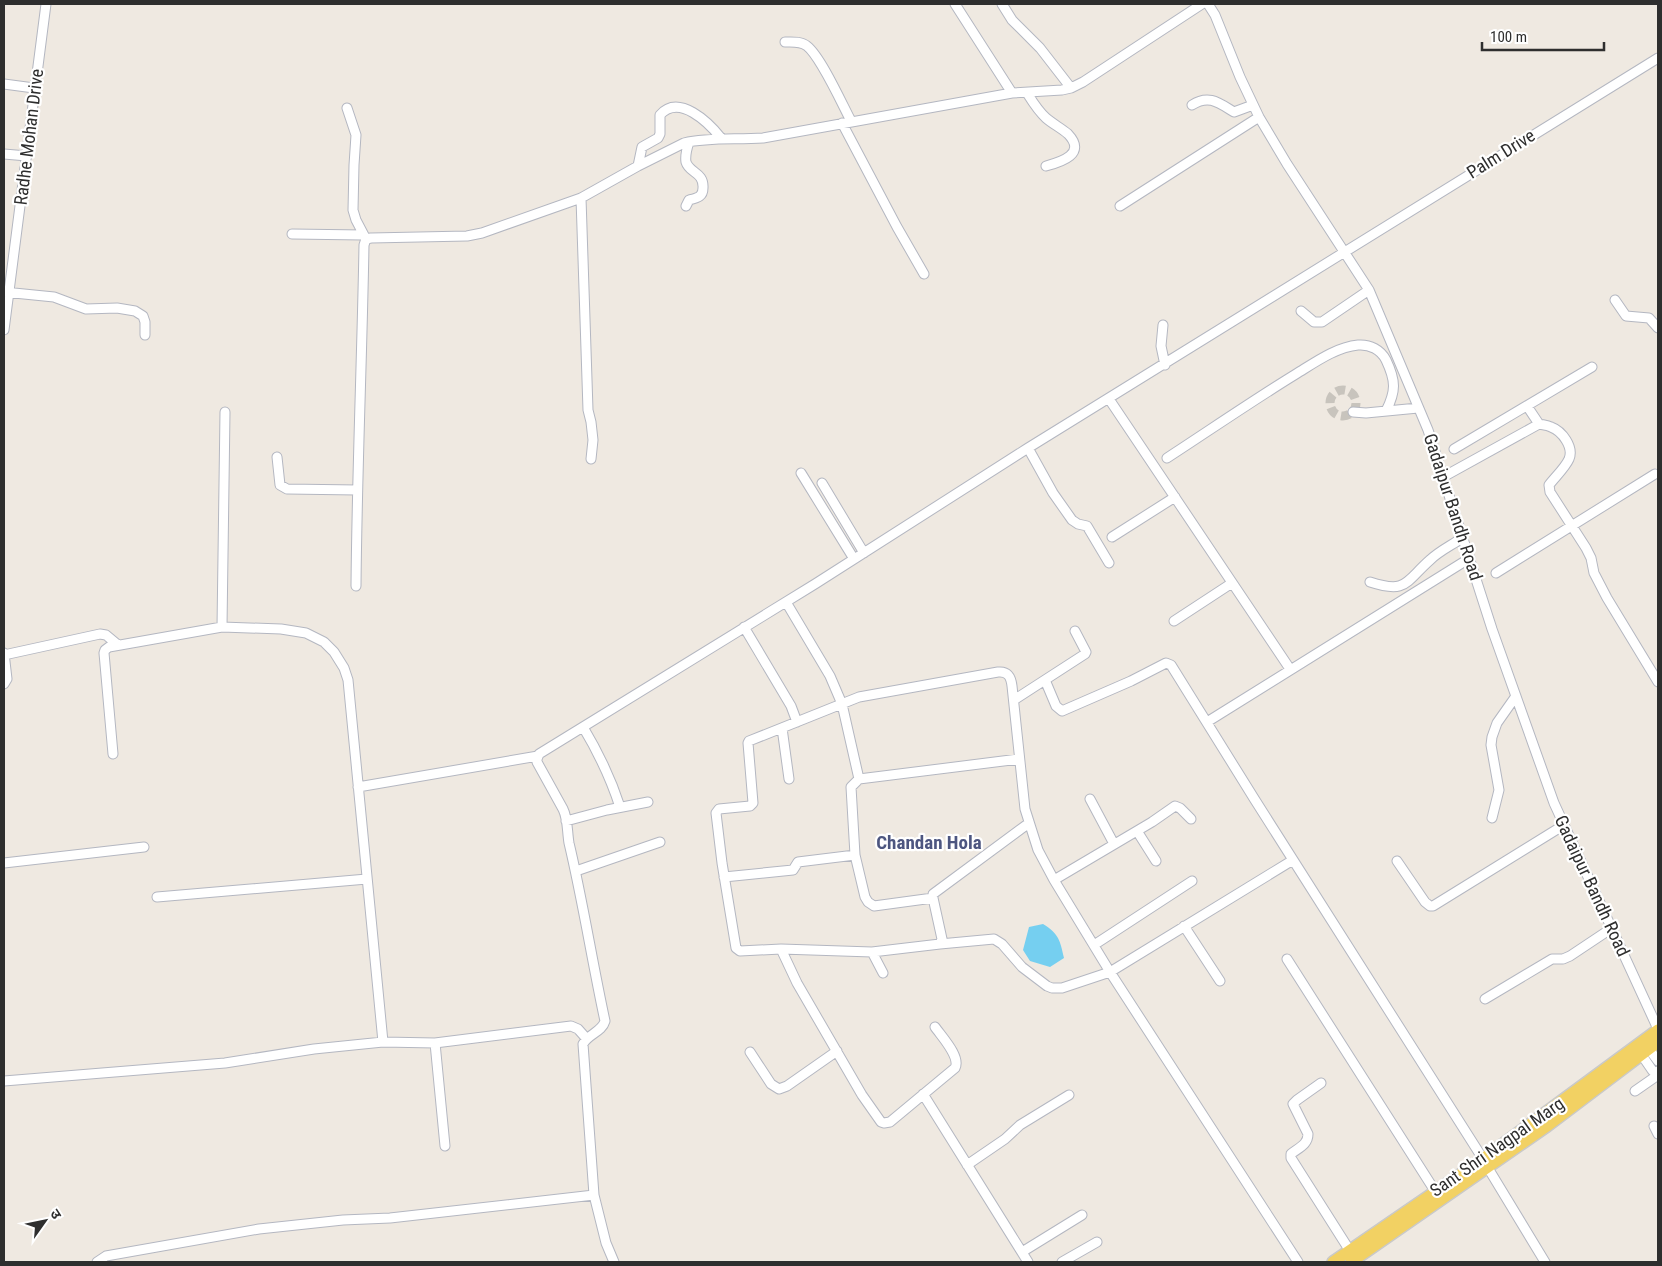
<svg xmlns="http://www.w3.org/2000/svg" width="1662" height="1266" viewBox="0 0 1662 1266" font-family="'Roboto Condensed','Noto Sans Devanagari',sans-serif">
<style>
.water{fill:#75cff0}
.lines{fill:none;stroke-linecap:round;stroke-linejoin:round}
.minor-tunnel{stroke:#c8c4bd;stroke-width:9;stroke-dasharray:9 4.5;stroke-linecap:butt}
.minor-casing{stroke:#b4b7c1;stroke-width:11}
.major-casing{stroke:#c9c9c9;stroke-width:14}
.minor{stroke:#fff;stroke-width:9}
.major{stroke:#f2d163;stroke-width:11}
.labels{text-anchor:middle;stroke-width:4.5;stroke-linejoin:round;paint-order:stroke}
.street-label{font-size:18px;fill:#2e2e2e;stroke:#fff}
.neighbourhood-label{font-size:19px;font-weight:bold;fill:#4d5680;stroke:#fff}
</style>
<rect width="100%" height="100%" fill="#efe9e1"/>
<!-- water -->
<path class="water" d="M 1043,924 C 1059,934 1060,940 1064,958 L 1050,967 L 1030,961 L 1023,950 L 1029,927 Z"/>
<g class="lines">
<!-- minor-tunnel -->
<path class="minor-tunnel" d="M1330 403a13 13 0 1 1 26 0a13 13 0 1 1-26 0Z"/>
<!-- minor casing -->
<g class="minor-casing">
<path id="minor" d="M 955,4 L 1012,93
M 1002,4 L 1012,20 L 1040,48 L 1071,88
M 1208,4 L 1215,15 L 1240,77 L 1259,117 L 1287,164 L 1369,290 L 1428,430 L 1492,629 L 1554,803 L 1658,1029
M 785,42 C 792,42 801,41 807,46 C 821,57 842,104 851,121
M 4,84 L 34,88
M 1027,93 C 1032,101 1038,111 1046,118 C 1053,124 1061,128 1068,134 C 1087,154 1061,162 1046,166
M 1192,105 C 1209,94 1219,103 1234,112 L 1253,105
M 347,108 L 356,135 L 354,165 L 353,210 L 356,220 L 366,239
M 842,123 L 897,227 L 924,274
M 4,154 L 27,156
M 638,166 L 642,147 L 658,138 L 660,134 L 660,115 C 679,93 709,123 721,138
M 581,198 L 588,410 L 591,422 L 593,440 L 591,459
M 686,206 L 689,200 C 697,198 703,197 703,188 C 704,172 689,173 686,162 C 685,156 687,148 689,142
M 1120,206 L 1259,117
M 292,234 L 363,235
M 4,292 L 54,297 L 86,309 L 117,308 L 135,311 L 143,316 L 145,322 L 145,335
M 1615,300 L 1626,316 L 1649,318 L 1658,328
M 1301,311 L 1314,322 L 1322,322 L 1369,290
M 1163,325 L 1161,346 L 1165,365
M 4,330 L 46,4
M 1109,399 L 1290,669
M 1527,406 L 1539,424
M 1353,412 L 1366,413 L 1418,408
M 1028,448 L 1053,493 L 1072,520 L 1078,524 L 1087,526 L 1109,563
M 1454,449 L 1592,367
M 277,457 L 280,485 L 287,489 L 357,490
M 1167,458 C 1210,430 1252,401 1296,374 C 1314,363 1336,347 1358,345 C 1370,344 1381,350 1386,360 C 1396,381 1396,391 1386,411
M 801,473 L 854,559
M 1443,477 L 1539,424 C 1543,425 1547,425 1551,427 C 1562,431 1574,447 1569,459 C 1565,468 1555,477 1549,485 L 1550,492 L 1586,548 L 1591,558 L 1594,573 L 1607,598 L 1658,682
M 822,483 L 864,553
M 1112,537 L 1175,497
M 1496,573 L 1655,474
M 1370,582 C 1407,594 1405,582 1430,560 C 1439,551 1452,545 1462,538
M 356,586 C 357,472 362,359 364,245 L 366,239 L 371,238 L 467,236 L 482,233 L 581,198 L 638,166 L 684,143 C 710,137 736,140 763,138 L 1012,93 L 1062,90 L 1071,88 L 1083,82 L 1202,4
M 786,602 L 830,676 L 842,704 L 859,779
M 1174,621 L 1232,583
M 222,627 L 225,412
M 744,627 L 791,706 L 797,722
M 4,653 L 7,679 L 4,684
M 4,655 L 100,634 L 106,635 L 118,645
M 1045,680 L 1056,706 L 1062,711 L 1131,681 L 1166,663 L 1171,665 L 1255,800 L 1483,1159
M 1014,700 L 1085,654 L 1086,652 L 1075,631
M 1207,722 L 1470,558
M 583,727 C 598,752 611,779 620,807
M 782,728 L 789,779
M 113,754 L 104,653 L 105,650 L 109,647 L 222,627 L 281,629 L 306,633 L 324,642 L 334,652 L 344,668 L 348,680 L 383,1042 L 435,1043 L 571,1026 L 578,1029 L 586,1038
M 358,787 L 538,756
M 1090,799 L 1114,844
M 1492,818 L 1499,790 L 1491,745 L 1492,737 L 1497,723 L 1516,696
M 566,821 L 607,810 L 648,802
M 1137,831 L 1156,861
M 1397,861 L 1425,902 L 1430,906 L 1433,906 L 1564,825
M 4,863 L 144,847
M 576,871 L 660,842
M 724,877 L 793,870 L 798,862 L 855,855
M 1054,880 L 1152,822 L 1175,806 L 1180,808 L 1191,819
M 157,897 L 367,879
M 933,898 L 874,906 L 868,902 L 865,897 L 855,855 L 851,787 L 859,779 L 1019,759
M 1184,926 L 1220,981
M 940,944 L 994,939 L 1002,944 L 1022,967 L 1047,986 L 1052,988 L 1062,988 L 1110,972 L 1293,860
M 1094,945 L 1192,881
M 781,949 L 740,951 L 736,948 L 722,863 L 716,813 L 719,809 L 750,806 L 753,803 L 748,743 L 749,741 L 859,697 L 998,672 C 1008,671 1011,677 1012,686 L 1025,809 L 1038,850 L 1054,880 L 1110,972 L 1298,1262
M 872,952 L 883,973
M 1287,959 L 1435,1191
M 1485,999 L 1552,959 L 1563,959 L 1570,956 L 1612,928
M 935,1027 C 942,1037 961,1057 955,1068 L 890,1122 L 884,1123 L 881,1122 L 862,1095 L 797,983 L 781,949 L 872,952 L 940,944 L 942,939 L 933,898 L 933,894 L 1029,823
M 435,1043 L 445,1146
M 1649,1049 L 1658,1061
M 750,1052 L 771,1084 L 779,1089 L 787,1086 L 837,1051
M 1641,1054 L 1652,1070 L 1655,1073 L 1658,1071
M 4,1081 L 225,1063 L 314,1049 L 383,1042
M 1321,1083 L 1297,1100 L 1293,1104 L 1308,1134 C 1308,1145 1298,1148 1291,1154 L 1291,1158 L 1350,1251
M 1635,1091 L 1658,1075
M 923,1094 L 1028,1262
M 1654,1126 L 1658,1134
M 967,1165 L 1005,1139 L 1020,1125 L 1069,1095
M 1488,1168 L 1545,1262
M 1022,1252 L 1082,1215
M 97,1262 L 106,1256 L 259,1229 L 343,1220 L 390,1218 L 594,1195
M 614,1262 L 606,1243 L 594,1195 L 583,1044 C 588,1034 602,1032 605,1021 C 592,961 583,902 569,843 C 567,831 568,819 563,809 L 537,762 L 537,759 L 539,754 L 815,584 L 1028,448 L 1658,58
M 1062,1262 L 1097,1242"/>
</g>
<!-- major casing -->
<g class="major-casing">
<path id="major" d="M 1333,1262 L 1483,1159 L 1658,1030
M 1351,1262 L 1547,1126 L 1658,1042"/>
</g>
<!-- minor -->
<use href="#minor" class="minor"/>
<!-- major -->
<use href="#major" class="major"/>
</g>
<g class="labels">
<!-- street labels -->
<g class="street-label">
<text transform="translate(29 137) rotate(-83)" y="6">Radhe Mohan Drive</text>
<text transform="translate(1501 154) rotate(-32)" y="6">Palm Drive</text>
<text transform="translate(1453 507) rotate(72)" y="6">Gadaipur Bandh Road</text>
<text transform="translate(1592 886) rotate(65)" y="6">Gadaipur Bandh Road</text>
<text transform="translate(1497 1147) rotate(-35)" y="6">Sant Shri Nagpal Marg</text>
</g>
<!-- neighbourhood labels -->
<g class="neighbourhood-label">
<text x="929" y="849">Chandan Hola</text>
</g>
</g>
<!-- border -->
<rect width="1662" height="1266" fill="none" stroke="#2e2e2e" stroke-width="10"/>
<!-- north arrow -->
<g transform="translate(45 1221) rotate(57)" stroke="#ffffff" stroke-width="4" paint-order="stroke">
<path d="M0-4L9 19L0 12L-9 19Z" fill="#2e2e2e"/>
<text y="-8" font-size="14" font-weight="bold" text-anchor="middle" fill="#2e2e2e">उ</text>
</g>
<!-- scale -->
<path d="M1482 42v8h122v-8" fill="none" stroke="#2e2e2e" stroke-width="2.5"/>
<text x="1490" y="42" font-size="15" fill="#2e2e2e" stroke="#ffffff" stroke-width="4" paint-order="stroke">100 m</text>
</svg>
